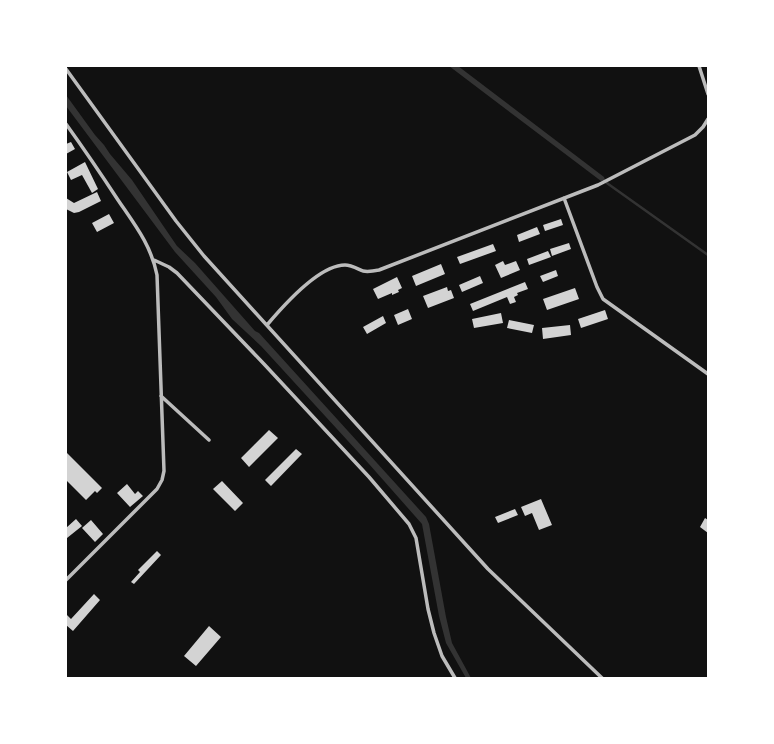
<svg xmlns="http://www.w3.org/2000/svg" width="774" height="744" viewBox="0 0 774 744" font-family="'Alegreya Sans',sans-serif">
<style>
.water{fill:#333}
.lines{fill:none;stroke-linecap:round;stroke-linejoin:round}
.stream{stroke:#333;stroke-width:2.5}
.building{fill:#d3d3d3}
.minor{stroke:#bcbcbc;stroke-width:3.5}
</style>
<rect width="100%" height="100%" fill="#111"/>
<!-- water -->
<path class="water" d="M 449,66 L 458,66 L 604,177 L 605,180 L 601,181 Z
M 66,95 L 95,135 L 104,145 L 110,154 L 132,180 L 177,246 L 195,263 L 255,331 L 259,333 L 426,517 L 429,524 L 446,617 L 452,643 L 471,678 L 466,678 L 446,643 L 439,616 L 422,524 L 369,464 L 261,346 L 232,319 L 216,297 L 175,252 L 66,106 Z"/>
<g class="lines">
<!-- stream -->
<path class="stream" d="M 604,181 L 708,255"/>
</g>
<!-- building -->
<path class="building" d="M 71,142 L 75,149 L 66,154 L 66,144 Z
M 85,162 L 98,189 L 92,193 L 82,175 L 71,180 L 67,172 Z
M 97,192 L 101,201 L 79,212 L 74,213 L 66,209 L 66,198 L 74,203 Z
M 109,214 L 114,223 L 97,232 L 92,223 Z
M 561,219 L 563,225 L 545,231 L 543,225 Z
M 537,227 L 540,234 L 519,242 L 517,235 Z
M 569,243 L 571,249 L 552,256 L 550,249 Z
M 493,244 L 496,251 L 460,264 L 457,257 Z
M 548,251 L 551,257 L 529,265 L 527,259 Z
M 503,261 L 505,265 L 516,261 L 520,270 L 501,278 L 495,265 Z
M 441,264 L 445,274 L 416,286 L 412,276 Z
M 556,270 L 558,276 L 543,282 L 540,276 Z
M 480,276 L 483,283 L 462,292 L 459,285 Z
M 397,277 L 402,288 L 398,290 L 399,292 L 392,295 L 392,293 L 378,299 L 373,289 Z
M 525,282 L 528,289 L 517,293 L 518,295 L 514,297 L 516,302 L 510,304 L 507,297 L 473,311 L 470,304 Z
M 447,287 L 448,291 L 451,290 L 454,298 L 428,308 L 423,296 Z
M 575,288 L 579,299 L 547,310 L 543,299 Z
M 408,309 L 412,319 L 398,325 L 394,315 Z
M 605,310 L 608,319 L 581,328 L 578,319 Z
M 501,313 L 503,323 L 474,328 L 472,319 Z
M 383,316 L 386,323 L 367,334 L 363,327 Z
M 509,320 L 534,325 L 532,333 L 507,328 Z
M 570,325 L 571,335 L 543,339 L 542,328 Z
M 269,430 L 278,438 L 249,467 L 241,458 Z
M 296,449 L 302,454 L 271,486 L 265,480 Z
M 66,452 L 102,488 L 97,493 L 95,491 L 86,500 L 66,480 Z
M 222,481 L 243,503 L 235,511 L 213,489 Z
M 127,484 L 135,494 L 138,491 L 143,496 L 130,507 L 117,493 Z
M 541,499 L 552,525 L 539,530 L 532,513 L 525,516 L 521,507 Z
M 515,509 L 518,515 L 498,523 L 495,517 Z
M 705,518 L 708,520 L 708,533 L 700,527 Z
M 76,519 L 82,526 L 67,538 L 66,537 L 66,528 Z
M 91,520 L 103,534 L 95,542 L 82,528 Z
M 157,551 L 161,555 L 134,584 L 131,582 L 140,572 L 138,570 Z
M 94,594 L 100,600 L 73,631 L 66,625 L 66,614 L 71,619 Z
M 209,626 L 221,637 L 196,666 L 184,656 Z"/>
<g class="lines">
<!-- minor -->
<path class="minor" d="M 699,66 L 708,94
M 66,69 L 176,221 L 204,256 L 488,569 L 602,678
M 66,124 C 84,149 101,174 118,200 C 135,225 151,245 157,275 L 164,471 L 162,480 L 157,489 L 66,580
M 564,198 L 597,287 L 603,299 L 708,374
M 154,260 L 169,267 L 177,273 L 264,364 L 369,477 L 409,524 L 416,538 L 428,609 L 434,633 L 442,656 L 455,678
M 267,325 C 283,306 319,265 345,265 C 351,265 358,269 363,271 C 368,272 374,271 379,270 L 598,185 L 695,135 L 703,127 L 708,119
M 161,396 L 209,440"/>
</g>
<!-- border -->
<rect width="774" height="744" fill="none" stroke="#ffffff" stroke-width="134"/>
</svg>
